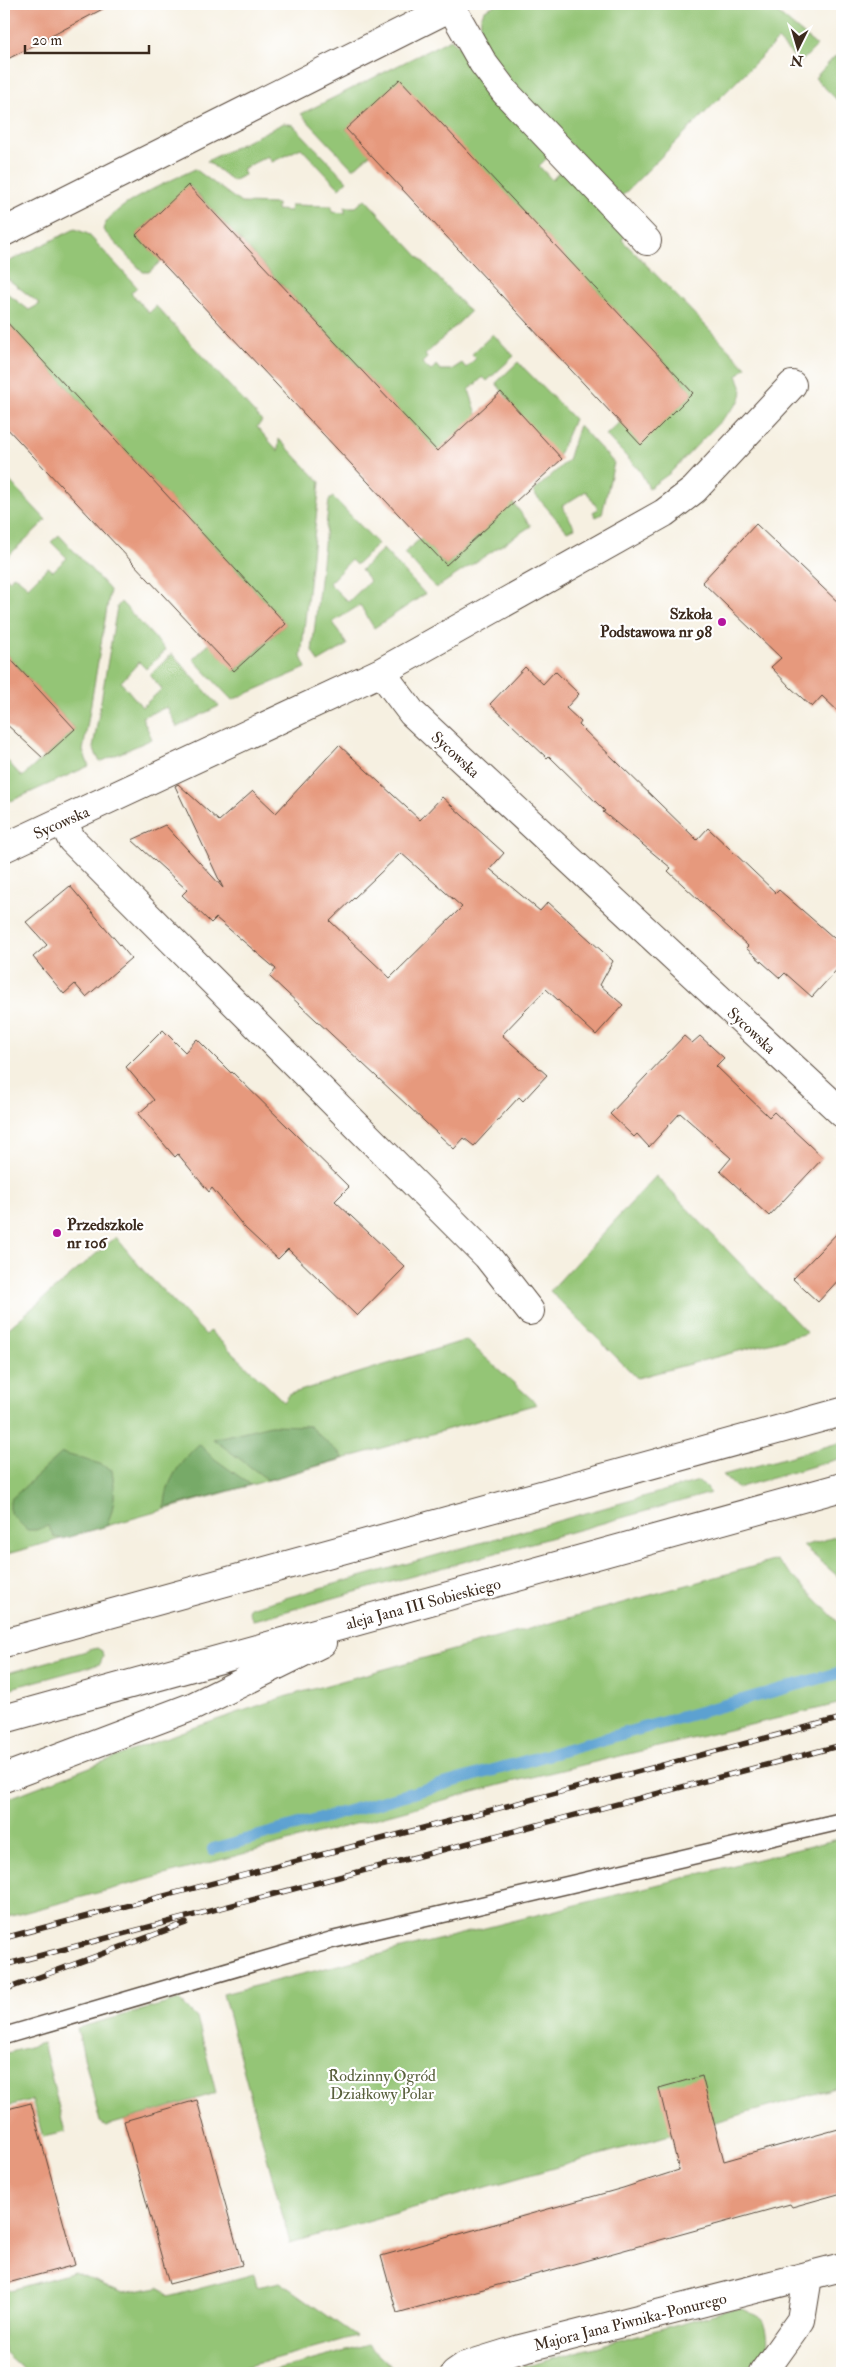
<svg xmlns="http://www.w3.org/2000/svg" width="846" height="2377" viewBox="0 0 846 2377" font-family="'IM FELL Double Pica',serif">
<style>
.green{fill:#94c576;stroke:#68784a}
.forest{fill:#77aa67;stroke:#596a42}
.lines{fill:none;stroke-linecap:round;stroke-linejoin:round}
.stream{stroke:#5ca1d1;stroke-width:12}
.building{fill:#e6997d;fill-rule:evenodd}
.lane-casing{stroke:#57483b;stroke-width:19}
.street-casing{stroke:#57483b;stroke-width:30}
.secondary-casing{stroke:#57483b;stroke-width:30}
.lane{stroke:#fff;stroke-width:16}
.street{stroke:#fff;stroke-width:28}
.secondary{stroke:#fff;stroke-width:28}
.rail-casing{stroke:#3b2a1e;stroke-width:5.5}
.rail{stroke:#fff;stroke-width:4;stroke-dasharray:11;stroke-linecap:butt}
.poi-dot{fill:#b5179e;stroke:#fff;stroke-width:2}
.labels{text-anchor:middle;stroke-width:4.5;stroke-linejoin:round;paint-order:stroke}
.poi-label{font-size:16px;font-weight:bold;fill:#3b2a1e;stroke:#fff;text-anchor:end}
.street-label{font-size:16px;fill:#3b2a1e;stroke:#fff}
.park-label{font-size:16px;fill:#5a603d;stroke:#fff}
</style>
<rect width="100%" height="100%" fill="#fff"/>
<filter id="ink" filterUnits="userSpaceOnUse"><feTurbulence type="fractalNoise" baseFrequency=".02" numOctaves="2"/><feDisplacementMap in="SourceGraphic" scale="10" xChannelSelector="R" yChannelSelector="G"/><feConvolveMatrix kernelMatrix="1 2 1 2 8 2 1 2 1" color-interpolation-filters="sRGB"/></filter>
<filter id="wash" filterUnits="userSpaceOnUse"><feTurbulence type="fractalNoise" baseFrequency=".0096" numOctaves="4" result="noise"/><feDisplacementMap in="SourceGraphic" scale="20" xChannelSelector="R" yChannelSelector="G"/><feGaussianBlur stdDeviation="1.12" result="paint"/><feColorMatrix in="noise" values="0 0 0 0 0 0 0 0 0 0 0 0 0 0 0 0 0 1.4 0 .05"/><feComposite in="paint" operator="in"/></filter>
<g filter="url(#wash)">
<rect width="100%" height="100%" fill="#f6f0e1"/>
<!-- green -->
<path class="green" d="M 497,4 L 767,4 L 817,46 L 800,63 L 778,40 L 622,196 L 522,96 L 480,38 L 481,17 L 485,10 Z
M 451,39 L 462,49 L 551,154 L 539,166 L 552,180 L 564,167 L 628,232 L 622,240 L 746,367 L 737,376 C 742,386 744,393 738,403 L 670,473 L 649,488 L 640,471 L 606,435 L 620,422 L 641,444 L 693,393 L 400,80 L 346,129 L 370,154 L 353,169 L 301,114 Z
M 835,56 L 842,61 L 842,105 L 815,78 Z
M 284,123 L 293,125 L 347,181 L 339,188 L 301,148 L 272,162 L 268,156 L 242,169 L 244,175 L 233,181 L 207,161 Z
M 195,169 L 241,203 L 277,204 L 277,210 L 290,211 L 291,205 L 332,206 L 332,212 L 345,213 L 345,207 L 356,207 L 365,199 L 470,312 L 425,355 L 427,358 L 422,363 L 431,371 L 436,365 L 440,370 L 451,370 L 462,363 L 466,368 L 476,358 L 472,354 L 493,334 L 514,356 L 487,381 L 483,377 L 469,390 L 493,462 L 487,469 L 531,526 L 436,588 L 404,553 L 421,538 L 446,565 L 498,517 L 189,185 L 136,235 L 161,261 L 149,272 L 143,272 L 103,230 C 107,206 173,180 195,169 Z
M 75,229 L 88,234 L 137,287 L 131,293 L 149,313 L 156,306 L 262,421 L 257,427 L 278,451 L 279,439 L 320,482 L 301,657 L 306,668 L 232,700 L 193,659 L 209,644 L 235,671 L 286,624 L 4,319 L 4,291 L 29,310 L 40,304 L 4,276 L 4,264 Z
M 518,362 L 574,419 L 559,455 L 527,485 L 494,422 L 513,405 L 496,383 Z
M 579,425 L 614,463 L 602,514 L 596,517 L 593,512 L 598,509 L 586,491 L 562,506 L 575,528 L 567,531 L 533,492 L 568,460 Z
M 4,475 L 46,520 L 4,560 Z
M 333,497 L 378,544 L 356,565 L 351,560 L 329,583 L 348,602 L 370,581 L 361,570 L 383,549 L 425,594 L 374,628 L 360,605 L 333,622 L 347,645 L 318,662 L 312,651 L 329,500 Z
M 59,535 L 110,590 L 83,751 L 89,766 L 11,801 L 4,794 L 4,757 L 22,777 L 75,729 L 4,652 L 4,575 L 9,581 L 14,575 L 28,587 L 48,567 L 53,571 L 67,558 L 51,542 Z
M 121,602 L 166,650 L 146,669 L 139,662 L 121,682 L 142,707 L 162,689 L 150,675 L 172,654 L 219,706 L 177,727 L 167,707 L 142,717 L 152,739 L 100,762 L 93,748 L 117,607 Z
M 656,1176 L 807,1333 L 637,1378 L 550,1291 Z
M 116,1237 L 142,1269 L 206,1335 L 210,1331 L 284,1402 L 290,1394 L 466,1340 L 537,1404 L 4,1555 L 4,1332 Z
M 842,1442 L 842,1458 L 737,1488 L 723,1475 Z
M 699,1481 L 711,1493 L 262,1618 L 253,1620 L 249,1613 L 250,1608 Z
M 842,1535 L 842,1580 L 803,1546 Z
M 777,1560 L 842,1626 L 842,1703 L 507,1783 L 4,1918 L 4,1800 L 181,1732 L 284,1697 Z
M 97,1648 L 102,1651 L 103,1657 L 100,1664 L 4,1690 L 4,1674 Z
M 842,1838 L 842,2086 L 290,2243 L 223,1994 Z
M 179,2000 L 197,2018 L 216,2093 L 106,2126 L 100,2122 L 77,2028 Z
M 43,2043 L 65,2132 L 43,2137 L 32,2100 L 4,2107 L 4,2054 Z
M 74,2272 L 123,2293 L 159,2287 L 168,2297 L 254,2274 L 257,2287 L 280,2282 L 356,2336 L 223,2373 L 27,2373 L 4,2352 L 4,2292 Z
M 732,2309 L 743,2309 L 763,2319 C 777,2355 758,2365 726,2373 L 501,2373 Z
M 368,2345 L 398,2373 L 266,2373 Z"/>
<!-- forest -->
<path class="forest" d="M 4,1364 L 8,1376 L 4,1399 Z
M 271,1425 L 309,1426 L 344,1458 L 268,1480 L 213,1439 Z
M 199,1444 L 212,1457 L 251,1485 L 165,1508 C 165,1482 180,1462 199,1444 Z
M 62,1453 L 100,1464 L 112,1470 C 116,1494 115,1503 107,1526 L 62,1539 L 54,1537 L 48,1526 L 36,1530 L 27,1530 L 10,1513 L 10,1500 Z"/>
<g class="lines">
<!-- stream -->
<path class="stream" d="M 213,1849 L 842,1672"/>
</g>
<g id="blocks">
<!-- building -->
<path class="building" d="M 4,4 L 112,4 L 4,61 Z
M 400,79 L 693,393 L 641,445 L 346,129 Z
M 188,185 L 437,451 L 501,392 L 562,459 L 446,565 L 136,235 Z
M 4,319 L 286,624 L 234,671 L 4,425 Z
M 756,524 L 842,606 L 842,715 L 822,696 L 812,707 L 791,688 L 771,667 L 781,658 L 702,582 Z
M 4,652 L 75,729 L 43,758 L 4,722 Z
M 525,667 L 543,684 L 555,671 L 579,694 L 566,708 L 581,722 L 579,725 L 697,840 L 708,828 L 776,893 L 779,890 L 842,945 L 842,964 L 812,997 L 785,973 L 780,978 L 746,948 L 748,946 L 668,871 L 671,868 L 603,812 L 605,811 L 549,756 L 547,758 L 490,704 Z
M 339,745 L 420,820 L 442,797 L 504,853 L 490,869 L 540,911 L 548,902 L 613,961 L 600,985 L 623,1005 L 596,1035 L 546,989 L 502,1035 L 547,1075 L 523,1101 L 519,1097 L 474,1146 L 464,1138 L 454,1149 L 270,977 L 276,969 L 216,918 L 211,923 L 182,895 L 187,890 L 132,840 L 165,825 L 223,888 L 175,786 L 178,784 L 219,821 L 253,791 L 276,813 ZM 401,853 L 462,907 L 390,978 L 330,921 Z
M 70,886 L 131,958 L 86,997 L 75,984 L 64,994 L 33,957 L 47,945 L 26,922 Z
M 163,1030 L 185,1052 L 197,1039 L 231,1073 L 232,1072 L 349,1187 L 335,1201 L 405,1267 L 357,1316 L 288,1249 L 278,1259 L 245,1228 L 212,1188 L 209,1192 L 178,1154 L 175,1157 L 138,1114 L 154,1100 L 126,1067 Z
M 684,1036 L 692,1043 L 700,1036 L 724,1058 L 716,1066 L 769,1117 L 774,1112 L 823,1158 L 769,1216 L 720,1171 L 731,1158 L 680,1113 L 649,1147 L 637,1134 L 634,1137 L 610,1114 Z
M 842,1228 L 842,1276 L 818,1302 L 793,1279 Z
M 702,2076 L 724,2161 L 842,2128 L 842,2193 L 792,2207 L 790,2204 L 397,2313 L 381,2256 L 623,2188 L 679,2170 L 659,2088 Z
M 197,2100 L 242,2265 L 169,2284 L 124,2121 Z
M 31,2103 L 75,2265 L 4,2284 L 4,2110 Z"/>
</g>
</g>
<g filter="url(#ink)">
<use href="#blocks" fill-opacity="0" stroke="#57483b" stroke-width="1"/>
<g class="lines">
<!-- lane casing -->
<g class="lane-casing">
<path id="lane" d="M 4,2036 L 332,1940 L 842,1821"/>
</g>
<!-- street casing -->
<g class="street-casing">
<path id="street" d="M 4,232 L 451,7 L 483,63 L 505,92 L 647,241
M 381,672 L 412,713 L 842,1113
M 63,822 L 72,840 L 487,1256 L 530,1311
M 4,848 L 381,672 L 664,513 L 694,490 L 792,385
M 455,2373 L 465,2366 L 520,2349 L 842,2267
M 763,2373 L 801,2320 L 808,2277"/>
</g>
<!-- secondary casing -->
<g class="secondary-casing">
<path id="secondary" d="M 4,1643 L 842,1412
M 4,1719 L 842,1487
M 4,1778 L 194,1706 L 322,1643"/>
</g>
<!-- lane -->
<use href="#lane" class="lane"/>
<!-- street -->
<use href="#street" class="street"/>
<!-- secondary -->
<use href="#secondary" class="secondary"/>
<!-- rail casing -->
<g class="rail-casing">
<path id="rail" d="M 4,1938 L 842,1718
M 4,1965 L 842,1745
M 4,1990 L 186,1923"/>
</g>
<!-- rail -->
<use href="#rail" class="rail"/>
</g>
</g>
<!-- markers -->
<g class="poi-dot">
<circle cx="722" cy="622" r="5"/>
<circle cx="57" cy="1233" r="5"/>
</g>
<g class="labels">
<!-- poi labels -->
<g class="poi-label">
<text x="712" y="619">Szkoła<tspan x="712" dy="18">Podstawowa nr 98</tspan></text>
<text x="67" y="1230" text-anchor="start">Przedszkole<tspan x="67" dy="18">nr 106</tspan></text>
</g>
<!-- street labels -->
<g class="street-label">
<text transform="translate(456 754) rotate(43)" y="6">Sycowska</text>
<text transform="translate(61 822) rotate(-24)" y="6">Sycowska</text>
<text transform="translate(752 1030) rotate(43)" y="6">Sycowska</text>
<text transform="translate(423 1603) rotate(-15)" y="6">aleja Jana III Sobieskiego</text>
<text transform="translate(630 2321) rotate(-14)" y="6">Majora Jana Piwnika-Ponurego</text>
</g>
<!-- park labels -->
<g class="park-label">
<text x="382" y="2081">Rodzinny Ogród<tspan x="382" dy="18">Działkowy Polar</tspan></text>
</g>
</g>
<!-- margin -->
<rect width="846" height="2377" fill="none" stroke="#fff" stroke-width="20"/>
<!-- north arrow -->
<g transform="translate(798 48) rotate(185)" stroke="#ffffff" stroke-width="4" paint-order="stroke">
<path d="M0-4L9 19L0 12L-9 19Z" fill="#3b2a1e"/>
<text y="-8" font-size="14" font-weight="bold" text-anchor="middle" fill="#3b2a1e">N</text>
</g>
<!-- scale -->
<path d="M25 45v8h124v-8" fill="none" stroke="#3b2a1e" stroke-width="2.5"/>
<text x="32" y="45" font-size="15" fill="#3b2a1e" stroke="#ffffff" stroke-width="4" paint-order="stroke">20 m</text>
</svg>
